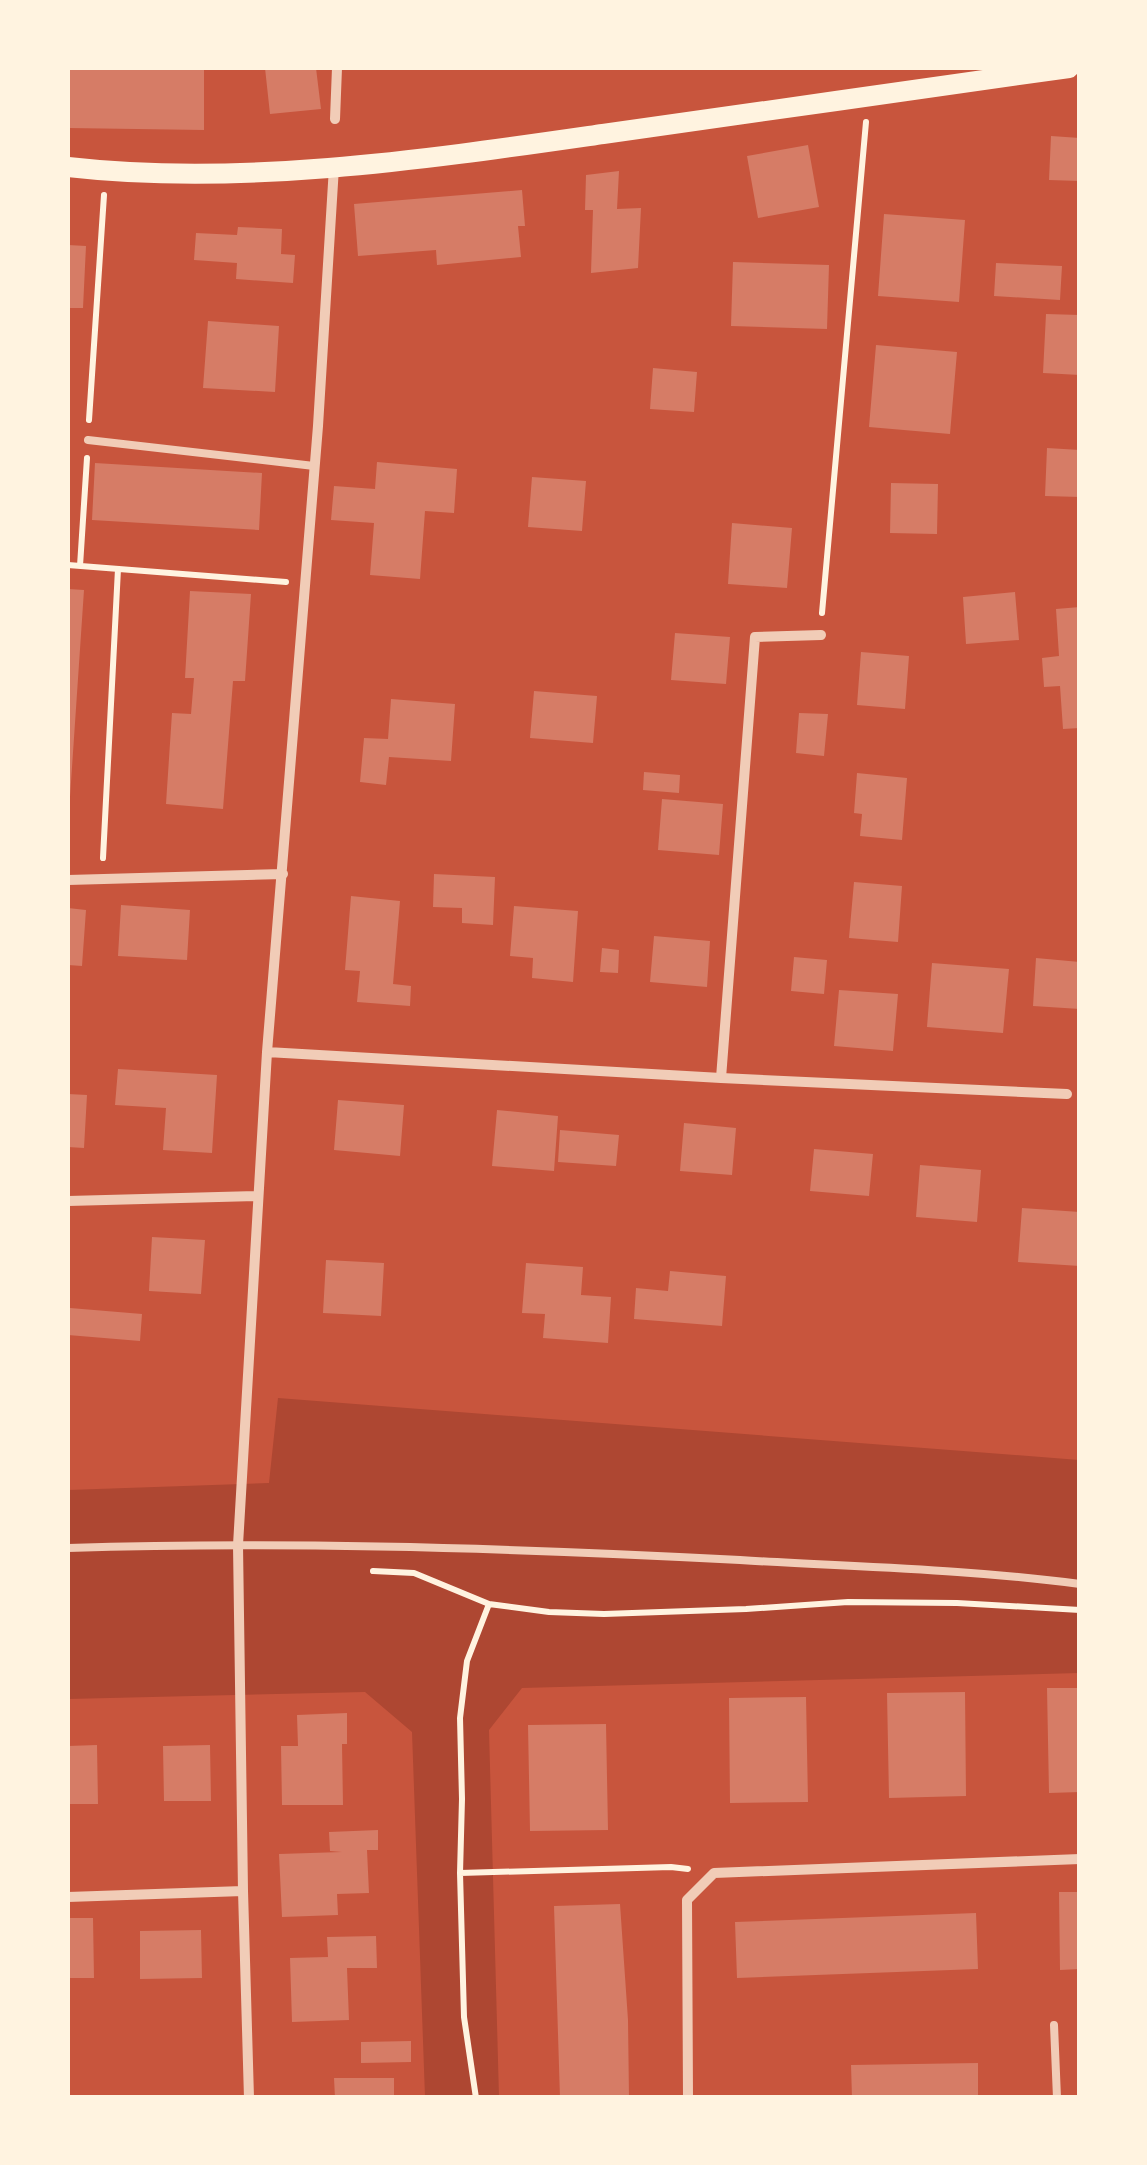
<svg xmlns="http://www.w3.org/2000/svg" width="1147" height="2165" viewBox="0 0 1147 2165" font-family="Lato,sans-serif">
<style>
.green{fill:#ae4732}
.building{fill:#d67c66}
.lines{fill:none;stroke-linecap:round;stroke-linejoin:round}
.path{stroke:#fff3e0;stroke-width:6}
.service{stroke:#f1ccb7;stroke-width:8}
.minor{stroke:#f1ccb7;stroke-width:10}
.secondary{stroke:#fff3e0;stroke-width:20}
</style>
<rect width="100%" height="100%" fill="#c8553d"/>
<!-- green -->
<path class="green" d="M 278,1398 L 1079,1460 L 1079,1673 L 522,1688 L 489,1730 L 499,2097 L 425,2097 L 412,1732 L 365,1692 L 68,1699 L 68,1490 L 269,1483 Z"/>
<!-- building -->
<path class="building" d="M 68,68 L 204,68 L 204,130 L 68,128 Z
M 265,68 L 316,68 L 321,109 L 270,114 Z
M 1051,136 L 1080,138 L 1080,181 L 1049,180 Z
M 808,145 L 819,207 L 758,218 L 747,156 Z
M 619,171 L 617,209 L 641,208 L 638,268 L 591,273 L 593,210 L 585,210 L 586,175 Z
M 522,190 L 525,226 L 518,226 L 521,257 L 437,265 L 436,250 L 358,256 L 354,204 Z
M 884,214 L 965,220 L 959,302 L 878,296 Z
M 238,227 L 282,229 L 281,254 L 295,255 L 293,283 L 236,279 L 237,263 L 194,260 L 196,233 L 237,235 Z
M 68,245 L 86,246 L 83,308 L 68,308 Z
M 733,262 L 829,265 L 827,329 L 731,326 Z
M 996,263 L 1062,266 L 1060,300 L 994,296 Z
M 1046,314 L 1080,315 L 1080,375 L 1043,373 Z
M 208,321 L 279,326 L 275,392 L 203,388 Z
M 876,345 L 957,352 L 950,434 L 869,427 Z
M 653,368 L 697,372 L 694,412 L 650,409 Z
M 1047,448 L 1080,450 L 1080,497 L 1045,496 Z
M 377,462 L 457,469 L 454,513 L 425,511 L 420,579 L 370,575 L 374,523 L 331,520 L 334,486 L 375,489 Z
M 95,463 L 262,473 L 259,530 L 92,520 Z
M 532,477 L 586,481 L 582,531 L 528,527 Z
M 891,483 L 938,484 L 937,534 L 890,533 Z
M 732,523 L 792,528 L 787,588 L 728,584 Z
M 68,589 L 84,590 L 70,797 L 68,797 Z
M 190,591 L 251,594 L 245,681 L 233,681 L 223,809 L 166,804 L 172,713 L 191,714 L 194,678 L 185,678 Z
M 1015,592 L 1019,640 L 966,644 L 963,597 Z
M 1080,607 L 1080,728 L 1063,729 L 1060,686 L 1044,687 L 1042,658 L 1059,656 L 1056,609 Z
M 675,633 L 730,637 L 726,684 L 671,680 Z
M 861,652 L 909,656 L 905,709 L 857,705 Z
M 534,691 L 597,696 L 593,743 L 530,738 Z
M 391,699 L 455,704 L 451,761 L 389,757 L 386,785 L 360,782 L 364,738 L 388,739 Z
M 799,713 L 828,714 L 824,756 L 796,753 Z
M 644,772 L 680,775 L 679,793 L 643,790 Z
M 857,773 L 907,778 L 902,840 L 860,836 L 862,814 L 854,813 Z
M 662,799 L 723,804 L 719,855 L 658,850 Z
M 434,874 L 495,877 L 493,925 L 462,923 L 462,908 L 433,907 Z
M 854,882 L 902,886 L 898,942 L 849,938 Z
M 351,896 L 400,901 L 393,984 L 411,986 L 410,1006 L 357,1002 L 360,971 L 345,970 Z
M 121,905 L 190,910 L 187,960 L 118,956 Z
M 514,906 L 578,911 L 573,982 L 532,978 L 533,958 L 510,956 Z
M 68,908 L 86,910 L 82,966 L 68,965 Z
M 654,936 L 710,941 L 707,987 L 650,982 Z
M 602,948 L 619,950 L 618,973 L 600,972 Z
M 794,957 L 827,960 L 824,994 L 791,991 Z
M 1036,958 L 1080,962 L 1080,1009 L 1033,1006 Z
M 932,963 L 1009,969 L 1003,1033 L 927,1027 Z
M 839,990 L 898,994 L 893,1051 L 834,1046 Z
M 118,1069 L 217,1075 L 212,1153 L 163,1150 L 166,1108 L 115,1105 Z
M 68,1094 L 87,1095 L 84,1148 L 68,1147 Z
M 338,1100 L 404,1105 L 400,1156 L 334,1150 Z
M 497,1110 L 558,1116 L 554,1171 L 492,1166 Z
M 684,1123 L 736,1128 L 732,1175 L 680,1171 Z
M 560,1130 L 619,1135 L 616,1166 L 558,1162 Z
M 814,1149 L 873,1154 L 869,1196 L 810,1191 Z
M 920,1165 L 981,1170 L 977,1222 L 916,1217 Z
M 1022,1208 L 1080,1212 L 1080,1266 L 1018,1262 Z
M 152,1237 L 205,1240 L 201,1294 L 149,1291 Z
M 326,1260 L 384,1263 L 381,1316 L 323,1313 Z
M 526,1263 L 583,1267 L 581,1295 L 611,1297 L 608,1343 L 543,1338 L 545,1314 L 522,1313 Z
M 670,1271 L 726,1276 L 722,1326 L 634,1319 L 636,1288 L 668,1291 Z
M 70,1308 L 142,1314 L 140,1341 L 68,1335 Z
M 1047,1688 L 1080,1688 L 1080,1792 L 1049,1793 Z
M 965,1692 L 966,1796 L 889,1798 L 887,1693 Z
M 806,1697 L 808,1802 L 730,1803 L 729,1698 Z
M 347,1713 L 347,1744 L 342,1744 L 343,1805 L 282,1805 L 281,1746 L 298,1746 L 297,1715 Z
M 606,1724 L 608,1830 L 530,1831 L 528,1725 Z
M 97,1745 L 98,1804 L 68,1804 L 68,1746 Z
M 210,1745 L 211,1801 L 164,1801 L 163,1746 Z
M 378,1830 L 378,1850 L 367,1850 L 369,1893 L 337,1894 L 338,1915 L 282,1917 L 279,1854 L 342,1852 L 330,1851 L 329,1832 Z
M 1059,1892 L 1080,1892 L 1080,1969 L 1060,1970 Z
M 620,1904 L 628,2020 L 629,2098 L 560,2098 L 554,1906 Z
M 976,1913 L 978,1969 L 737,1978 L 735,1922 Z
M 68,1918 L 93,1918 L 94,1978 L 68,1978 Z
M 201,1930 L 202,1978 L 140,1979 L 140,1931 Z
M 376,1936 L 377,1968 L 347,1968 L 349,2020 L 292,2022 L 290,1958 L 328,1957 L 327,1937 Z
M 411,2041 L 411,2062 L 361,2063 L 361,2042 Z
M 978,2063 L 978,2098 L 852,2098 L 851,2065 Z
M 334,2078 L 394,2078 L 394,2098 L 335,2098 Z"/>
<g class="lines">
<!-- path -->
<path class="path" d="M 89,420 L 104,195
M 68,565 L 286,582
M 80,566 L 87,458
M 822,613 L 866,122
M 103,858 L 118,569
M 373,1571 L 414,1573 L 489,1604 L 549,1612 L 604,1614 L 746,1609 L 848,1602 L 957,1603 L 1080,1610
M 460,1873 L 671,1867 L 688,1869
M 476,2098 L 464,2017 L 460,1873 L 462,1799 L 460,1718 L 467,1661 L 489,1604"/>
<!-- service -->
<path class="service" d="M 88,440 L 314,466
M 68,1548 C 292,1541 516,1548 740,1560 C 853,1567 967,1569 1080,1584
M 1054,2025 L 1057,2098"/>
<!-- minor -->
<path class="minor" d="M 335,119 L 337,68
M 68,880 L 283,874
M 267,1052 L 721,1078 L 1067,1094
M 721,1078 L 755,637 L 821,635
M 68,1201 L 257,1196
M 68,1897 L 243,1891
M 249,2098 L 243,1891 L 238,1545 L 267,1052 L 318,426 L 334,167
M 688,2098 L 687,1900 L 714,1873 L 1080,1859"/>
<!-- secondary -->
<path class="secondary" d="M 68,167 C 243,187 429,159 603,134 C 758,112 914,90 1069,68"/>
</g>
<!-- border -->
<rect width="1147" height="2165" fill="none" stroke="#fff3e0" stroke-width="140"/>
</svg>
